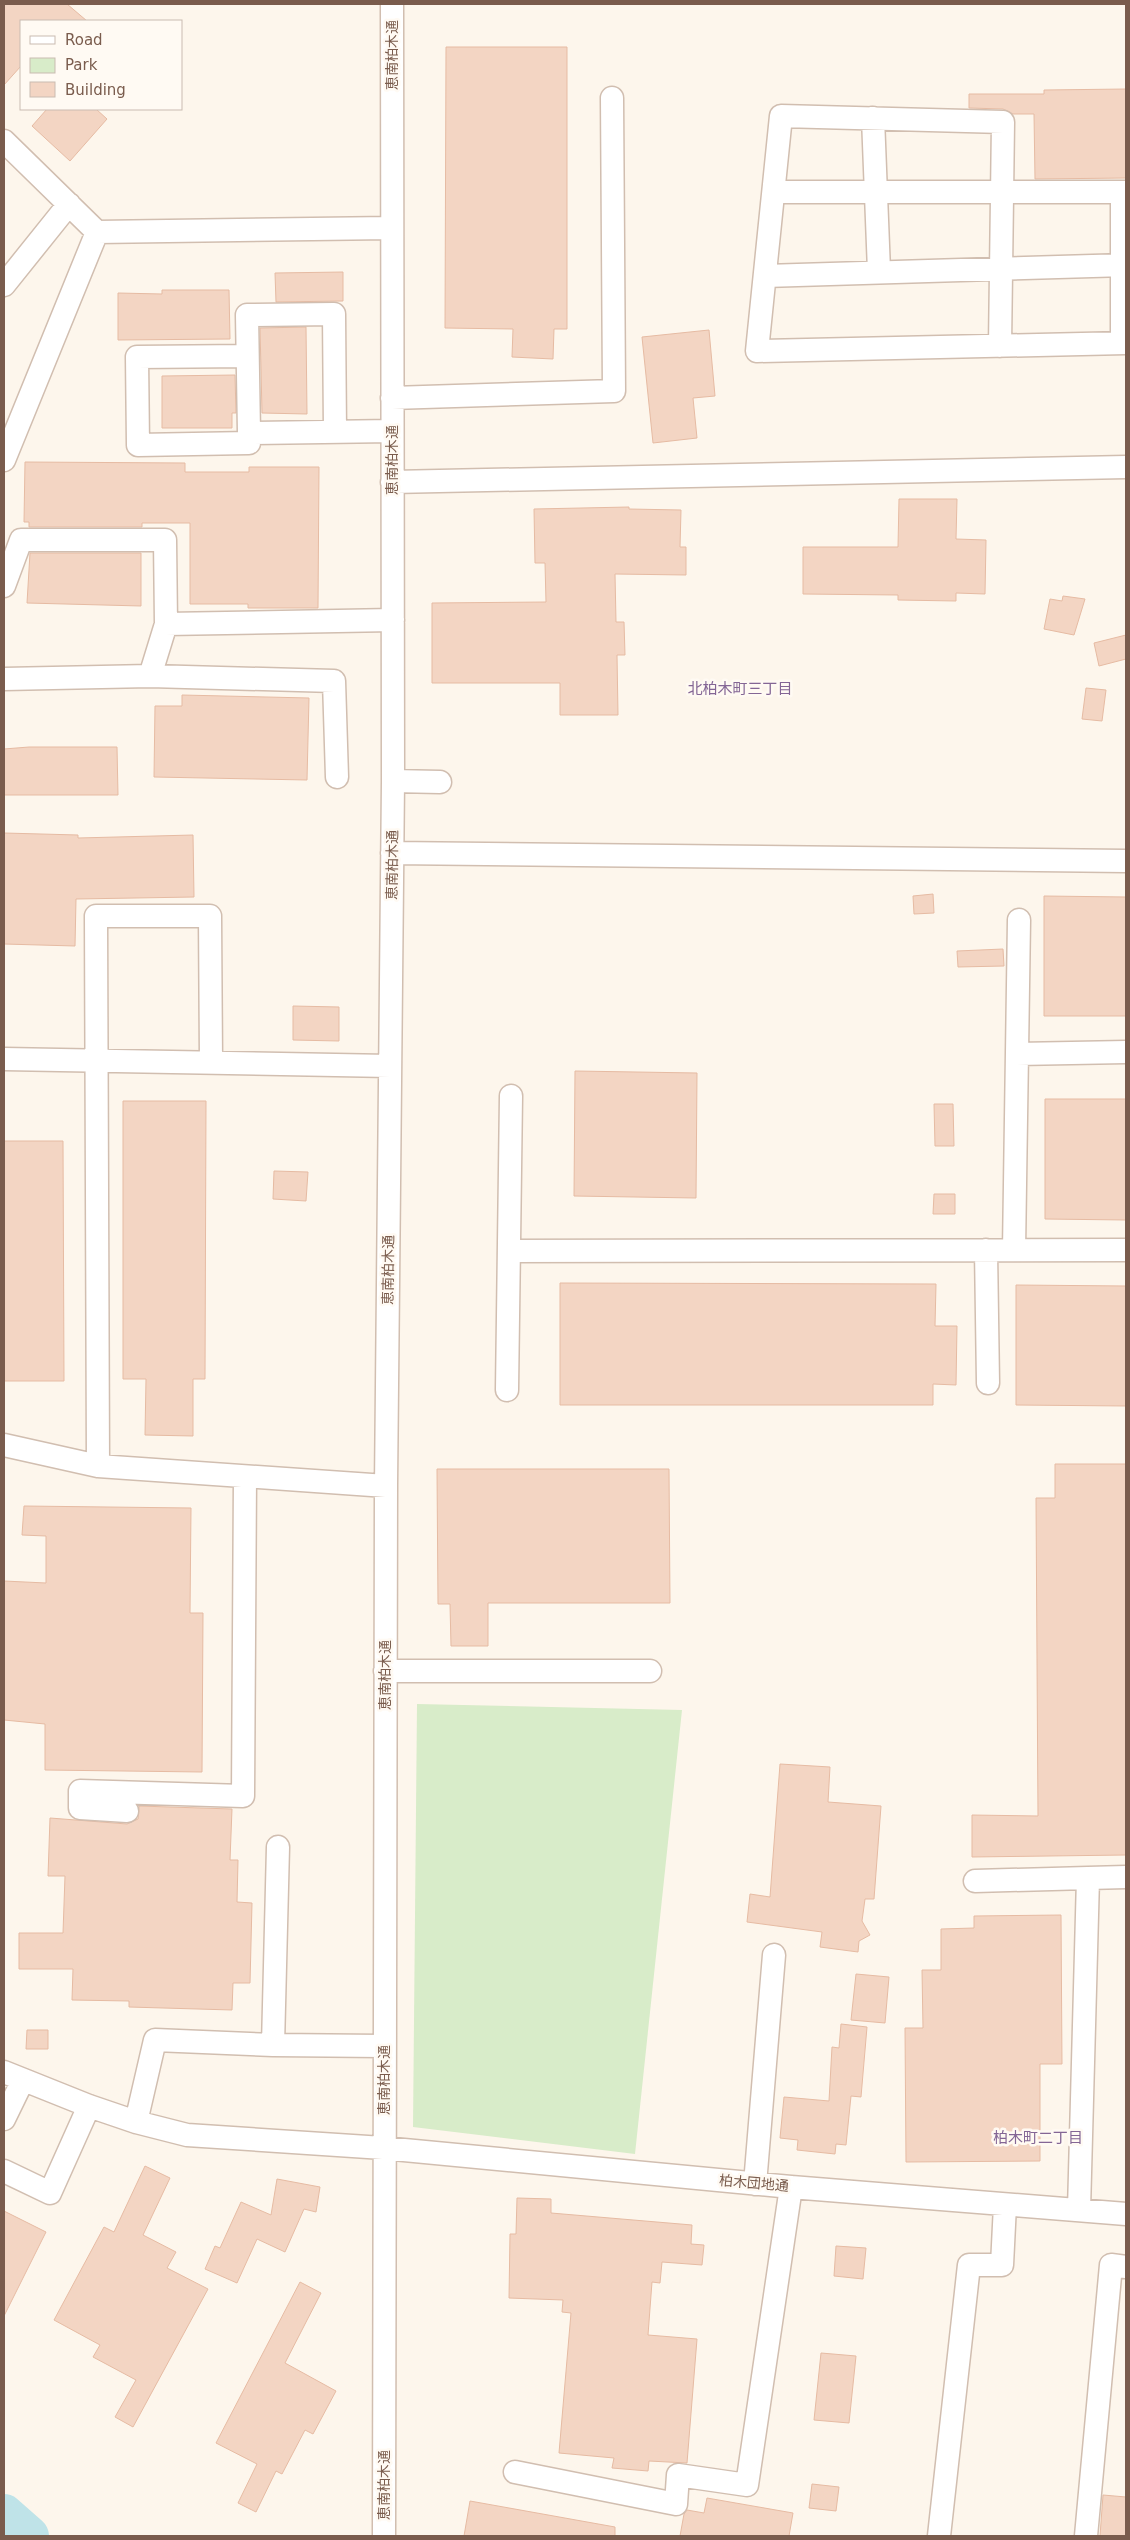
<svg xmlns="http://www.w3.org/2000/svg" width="1130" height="2540" viewBox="0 0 1130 2540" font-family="'DejaVu Sans','Noto Sans JP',sans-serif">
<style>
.green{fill:#d8ecc9}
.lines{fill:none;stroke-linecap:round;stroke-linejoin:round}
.river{stroke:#bfe3e8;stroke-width:40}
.building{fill:#f3d5c3;stroke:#e6bba3}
.minor-casing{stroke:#d1beb0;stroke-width:25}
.minor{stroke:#fff;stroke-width:22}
.labels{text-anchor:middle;stroke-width:5;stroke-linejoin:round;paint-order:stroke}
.street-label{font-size:14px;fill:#7a5c4d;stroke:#fffaf3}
.neighbourhood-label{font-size:15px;fill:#846695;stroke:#fffaf3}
</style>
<rect width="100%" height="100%" fill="#fdf6ec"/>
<!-- green -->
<path class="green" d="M 417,1704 L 682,1710 L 635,2154 L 413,2127 Z"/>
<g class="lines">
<!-- river -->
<path class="river" d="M 4,2514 L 29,2536"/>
</g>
<!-- building -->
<path class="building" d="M 4,4 L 67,4 L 87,21 L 21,21 L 21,66 L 4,85 Z
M 446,47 L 567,47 L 567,329 L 554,329 L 553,359 L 512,357 L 513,329 L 445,328 Z
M 1126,89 L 1126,178 L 1035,179 L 1034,114 L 1013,114 L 1003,109 L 969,108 L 969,94 L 1044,94 L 1044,90 Z
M 47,109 L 96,109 L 107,119 L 70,161 L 32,126 Z
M 343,272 L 343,301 L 276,302 L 275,273 Z
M 162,290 L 229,290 L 230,339 L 118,340 L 118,293 L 162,294 Z
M 306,327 L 307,414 L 262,413 L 260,328 Z
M 709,330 L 715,396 L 693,398 L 697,438 L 653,443 L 642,337 Z
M 235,375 L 236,413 L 232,413 L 232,428 L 162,428 L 162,376 Z
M 25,462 L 185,463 L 185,472 L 249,472 L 249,467 L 319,467 L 318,608 L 248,608 L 248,604 L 190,604 L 190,523 L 142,523 L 142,527 L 29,527 L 29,522 L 24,522 Z
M 899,499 L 957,499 L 956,539 L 986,540 L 985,594 L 956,593 L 956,601 L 898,600 L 898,595 L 803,594 L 803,547 L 898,547 Z
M 629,507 L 629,509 L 681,510 L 680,547 L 686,547 L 686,575 L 615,574 L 616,622 L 624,622 L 625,655 L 617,655 L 618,715 L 560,715 L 560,683 L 432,683 L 432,603 L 546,602 L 545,563 L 535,563 L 534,509 Z
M 30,553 L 141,553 L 141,606 L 27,603 Z
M 1063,596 L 1085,599 L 1074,635 L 1044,629 L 1050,599 L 1062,601 Z
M 1126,635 L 1126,659 L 1099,666 L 1094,643 Z
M 1086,688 L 1106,690 L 1102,721 L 1082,719 Z
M 182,695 L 309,698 L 307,780 L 154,777 L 155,706 L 182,706 Z
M 29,747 L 117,747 L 118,795 L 4,795 L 4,749 Z
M 4,833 L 78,835 L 78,838 L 193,835 L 194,897 L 76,899 L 75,946 L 4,944 Z
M 933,894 L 934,913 L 914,914 L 913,896 Z
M 1044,896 L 1126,897 L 1126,1016 L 1044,1016 Z
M 1003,949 L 1004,966 L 958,967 L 957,951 Z
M 293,1006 L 339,1007 L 339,1041 L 293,1040 Z
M 575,1071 L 697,1073 L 696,1198 L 574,1196 Z
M 1045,1099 L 1126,1099 L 1126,1220 L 1045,1219 Z
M 123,1101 L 206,1101 L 205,1379 L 193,1379 L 193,1436 L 145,1435 L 146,1379 L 123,1379 Z
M 934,1104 L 953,1104 L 954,1146 L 935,1146 Z
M 4,1141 L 63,1141 L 64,1381 L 4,1381 Z
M 274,1171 L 308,1172 L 306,1201 L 273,1199 Z
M 934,1194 L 955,1194 L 955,1214 L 933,1214 Z
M 560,1283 L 936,1284 L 935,1326 L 957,1326 L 956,1385 L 933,1384 L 933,1405 L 560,1405 Z
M 1016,1285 L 1126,1286 L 1126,1406 L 1016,1405 Z
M 1055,1464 L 1126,1464 L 1126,1855 L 972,1857 L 972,1815 L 1038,1816 L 1036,1498 L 1055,1498 Z
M 437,1469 L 669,1469 L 670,1603 L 488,1603 L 488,1646 L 451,1646 L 450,1604 L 438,1604 Z
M 24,1506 L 191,1508 L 190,1613 L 203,1613 L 202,1772 L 45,1770 L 45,1724 L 4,1720 L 4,1581 L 46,1583 L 46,1536 L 22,1535 Z
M 780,1764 L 830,1767 L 828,1802 L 881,1806 L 874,1899 L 865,1899 L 862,1921 L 870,1935 L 859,1941 L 858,1952 L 820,1947 L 822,1932 L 747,1922 L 750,1894 L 770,1897 Z
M 139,1806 L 232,1809 L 230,1860 L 238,1860 L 237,1902 L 252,1903 L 250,1983 L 233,1983 L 232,2010 L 129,2007 L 129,2001 L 72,2000 L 73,1969 L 19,1969 L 19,1933 L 63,1933 L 65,1876 L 48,1876 L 50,1818 L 127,1824 L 138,1819 Z
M 1061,1915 L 1062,2064 L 1040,2064 L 1040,2161 L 906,2162 L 905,2028 L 923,2028 L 922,1970 L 941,1970 L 941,1929 L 974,1928 L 974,1916 Z
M 856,1974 L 889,1977 L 885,2023 L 851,2020 Z
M 841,2024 L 867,2027 L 861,2097 L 851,2096 L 846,2145 L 836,2144 L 835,2154 L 797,2150 L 798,2140 L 780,2138 L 784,2097 L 829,2101 L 832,2047 L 839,2048 Z
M 27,2030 L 48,2030 L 48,2049 L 26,2049 Z
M 145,2166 L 170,2178 L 143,2235 L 176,2252 L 167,2268 L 208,2289 L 133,2427 L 115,2417 L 136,2380 L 93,2357 L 100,2345 L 54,2320 L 104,2227 L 114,2232 Z
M 277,2179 L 320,2187 L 316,2212 L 304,2209 L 285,2252 L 257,2239 L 237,2283 L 205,2269 L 215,2246 L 220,2248 L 241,2202 L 271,2215 Z
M 517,2198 L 551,2199 L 551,2213 L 692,2225 L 691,2244 L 704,2245 L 702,2265 L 662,2262 L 660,2283 L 652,2282 L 648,2335 L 697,2339 L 687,2463 L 649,2461 L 648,2471 L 612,2468 L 614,2458 L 559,2453 L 571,2313 L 562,2312 L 563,2300 L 509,2298 L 510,2234 L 516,2234 Z
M 4,2211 L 46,2232 L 4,2316 Z
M 836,2246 L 866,2248 L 863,2279 L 834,2276 Z
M 300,2282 L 321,2293 L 285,2363 L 336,2391 L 313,2434 L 305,2430 L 282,2474 L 276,2471 L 256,2512 L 238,2503 L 257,2464 L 216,2443 Z
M 821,2353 L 856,2356 L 849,2423 L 814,2420 Z
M 812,2484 L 839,2487 L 836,2511 L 809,2508 Z
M 1103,2495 L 1126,2497 L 1126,2536 L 1100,2536 Z
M 707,2498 L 793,2513 L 789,2536 L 680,2536 L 684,2514 L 687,2510 L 704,2513 Z
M 470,2501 L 615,2527 L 615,2536 L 464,2536 Z"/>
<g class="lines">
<!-- minor casing -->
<g class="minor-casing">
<path id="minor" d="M 873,118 L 879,271
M 4,141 L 97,232
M 774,192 L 1126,192
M 765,276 L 1126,265
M 4,285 L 69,204
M 1122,343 L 1122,192
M 1000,346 L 1003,122 L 781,116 L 757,351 L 1126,343
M 247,356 L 137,357 L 138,445 L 249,443 L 249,433
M 392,398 L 614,391 L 612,98
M 335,432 L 334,314 L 247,315 L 249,433 L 392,431
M 4,460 L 97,232 L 390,228
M 392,482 L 1126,467
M 4,586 L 21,540 L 165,540 L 166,624 L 150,676 L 4,679
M 166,624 L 393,620
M 150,676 L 334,681 L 337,777
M 393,781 L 440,782
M 392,853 L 1126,861
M 1017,1054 L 1126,1052
M 4,1059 L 390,1066
M 986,1250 L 988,1383
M 1014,1250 L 1019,920
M 509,1251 L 1126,1250
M 507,1390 L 511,1096
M 4,1445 L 98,1466 L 386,1486
M 98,1466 L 96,916 L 210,916 L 211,1062
M 385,1671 L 650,1671
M 127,1811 L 80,1808 L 80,1791 L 243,1796 L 245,1477
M 278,1847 L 273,2045 L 384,2046
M 975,1881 L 1088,1878
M 4,2072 L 89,2106 L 136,2122 L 187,2135 L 383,2148 L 791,2187 L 1126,2214
M 4,2119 L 23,2080
M 136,2122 L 155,2040 L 273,2045
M 4,2171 L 50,2193 L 89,2106
M 755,2184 L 774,1955
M 1079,2210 L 1088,1878 L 1126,1877
M 515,2472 L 676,2504 L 678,2475 L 747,2485 L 791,2187
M 384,2536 L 386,1486 L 393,781 L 392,4
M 939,2536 L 969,2265 L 1002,2265 L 1005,2205
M 1086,2536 L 1111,2265 L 1126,2267"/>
</g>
<!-- minor -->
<use href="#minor" class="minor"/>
</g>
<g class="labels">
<!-- street labels -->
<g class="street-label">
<text transform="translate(392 55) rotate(-90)" y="5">恵南柏木通</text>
<text transform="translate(392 460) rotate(-90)" y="5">恵南柏木通</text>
<text transform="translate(392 865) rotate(-89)" y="5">恵南柏木通</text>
<text transform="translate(388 1270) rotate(-89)" y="5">恵南柏木通</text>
<text transform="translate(385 1675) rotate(-90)" y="5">恵南柏木通</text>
<text transform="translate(384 2080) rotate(-90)" y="5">恵南柏木通</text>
<text transform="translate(754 2183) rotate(5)" y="5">柏木団地通</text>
<text transform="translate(384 2485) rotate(-90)" y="5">恵南柏木通</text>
</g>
<!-- neighbourhood labels -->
<g class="neighbourhood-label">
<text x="740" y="694">北柏木町三丁目</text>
<text x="1038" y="2143">柏木町二丁目</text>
</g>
</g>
<!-- border -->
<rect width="1130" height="2540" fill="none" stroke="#7a5c4d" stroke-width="10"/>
<!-- legend -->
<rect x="20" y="20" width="162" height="90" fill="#fffaf3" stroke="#cabbb1"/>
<rect x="30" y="36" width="25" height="8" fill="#ffffff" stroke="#cabbb1"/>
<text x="65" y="45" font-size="15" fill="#7a5c4d">Road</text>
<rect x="30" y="58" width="25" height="15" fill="#d8ecc9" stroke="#cabbb1"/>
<text x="65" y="70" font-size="15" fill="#7a5c4d">Park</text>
<rect x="30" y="82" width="25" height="15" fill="#f3d5c3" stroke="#cabbb1"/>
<text x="65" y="95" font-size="15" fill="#7a5c4d">Building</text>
</svg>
